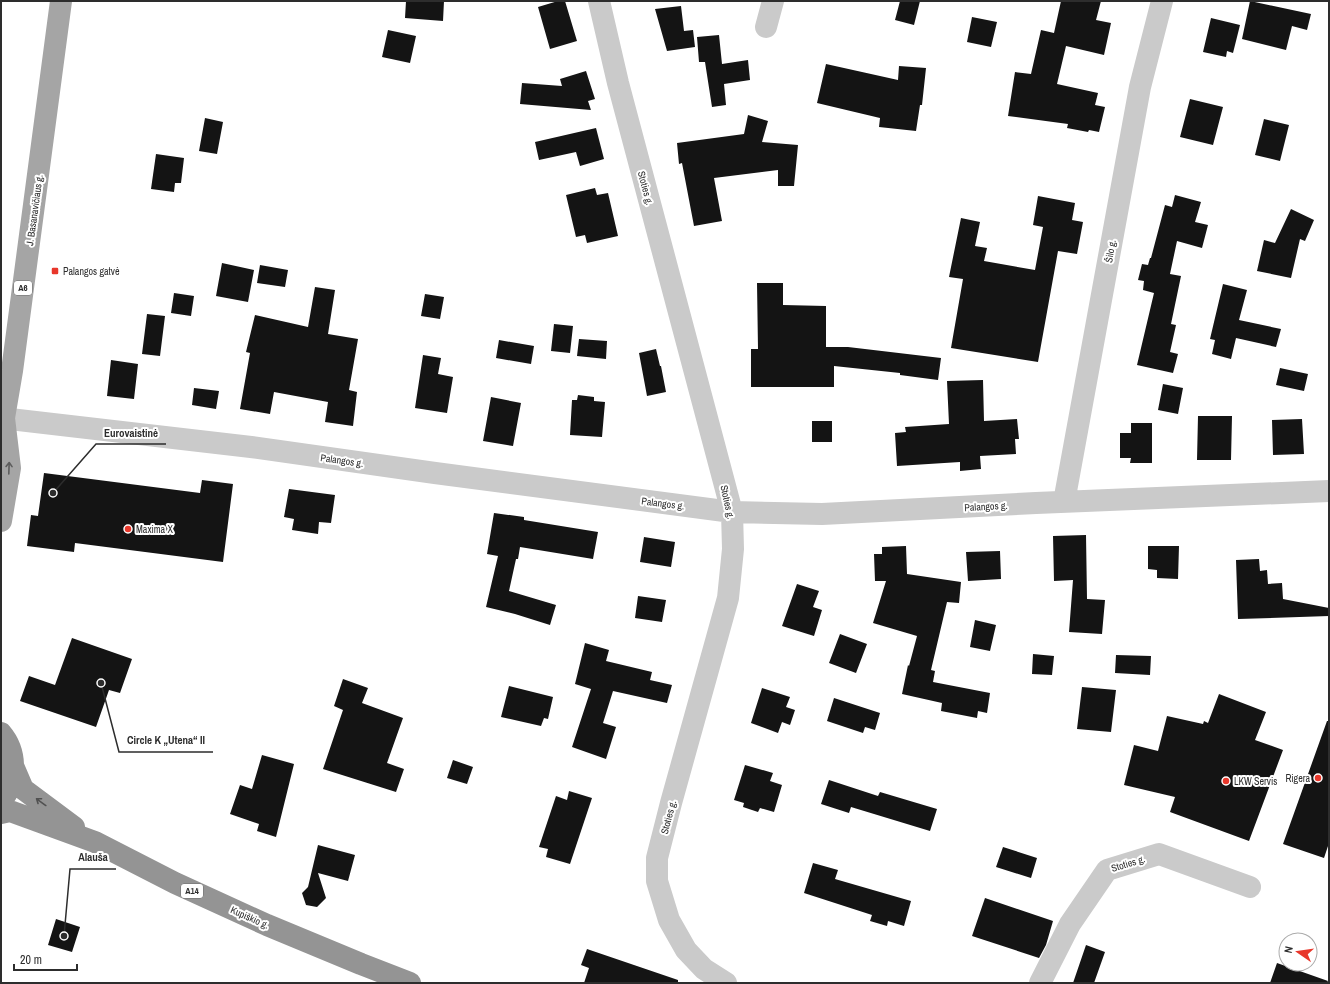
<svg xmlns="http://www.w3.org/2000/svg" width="1330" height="984" viewBox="0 0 1330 984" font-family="'Archivo Narrow',sans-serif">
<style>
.building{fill:#141414}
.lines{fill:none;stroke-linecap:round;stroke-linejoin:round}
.street{stroke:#cacaca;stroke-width:22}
.primary{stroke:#a5a5a5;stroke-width:22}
.highway{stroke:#949494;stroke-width:22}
.oneway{stroke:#5d5d5d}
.oneway2{stroke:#515151}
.poi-dot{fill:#e8372b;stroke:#fff;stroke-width:1.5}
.labels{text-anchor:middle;stroke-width:4;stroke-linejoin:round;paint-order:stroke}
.shield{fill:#fff;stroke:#6c6c6c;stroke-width:1}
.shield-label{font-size:9px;font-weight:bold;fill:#2d2d2d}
.street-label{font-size:10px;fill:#2d2d2d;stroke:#fff}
.poi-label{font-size:10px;fill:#2d2d2d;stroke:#fff;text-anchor:start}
.leader{fill:none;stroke:#2d2d2d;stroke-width:1.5}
.callout-dot{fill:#2d2d2d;stroke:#fff;stroke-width:1.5}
.callout-label{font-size:11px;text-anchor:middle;font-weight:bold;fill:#2d2d2d;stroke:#fff;stroke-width:4;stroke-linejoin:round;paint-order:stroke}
</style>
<rect width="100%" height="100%" fill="#fff"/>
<!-- building -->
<path class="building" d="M 406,1 L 444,1 L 443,21 L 405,18 Z
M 558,1 L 565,1 L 577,41 L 550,49 L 538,7 Z
M 900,1 L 920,1 L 914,25 L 895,20 Z
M 1061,1 L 1101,1 L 1096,20 L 1111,23 L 1104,55 L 1066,46 L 1057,84 L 1098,93 L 1095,105 L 1105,107 L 1099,132 L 1089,130 L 1088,132 L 1067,128 L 1068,124 L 1008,116 L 1015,72 L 1031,74 L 1041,30 L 1054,33 Z
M 1250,1 L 1311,14 L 1307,30 L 1292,26 L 1286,50 L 1242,39 Z
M 681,6 L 684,31 L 693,30 L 695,47 L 667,51 L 655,9 Z
M 972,17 L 997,22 L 991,47 L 967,42 Z
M 1211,18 L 1240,25 L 1233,53 L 1227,51 L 1226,57 L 1203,52 Z
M 388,30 L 416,36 L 410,63 L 382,57 Z
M 719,35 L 722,64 L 748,60 L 750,80 L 724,84 L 726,105 L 712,107 L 705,62 L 699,62 L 697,37 Z
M 826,64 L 898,80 L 899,66 L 926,68 L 922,105 L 920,105 L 916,131 L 879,127 L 880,118 L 817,103 Z
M 586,71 L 595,99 L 588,101 L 591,110 L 520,104 L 522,83 L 562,86 L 560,79 Z
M 1190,99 L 1223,107 L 1213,145 L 1180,137 Z
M 748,115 L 768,121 L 762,142 L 798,145 L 794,186 L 778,186 L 778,170 L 714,178 L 722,221 L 694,226 L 682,163 L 679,164 L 677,143 L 744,134 Z
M 205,118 L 223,122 L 217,154 L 199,151 Z
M 1264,119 L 1289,125 L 1280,161 L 1255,155 Z
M 596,128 L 604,159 L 580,166 L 576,152 L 539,160 L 535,142 Z
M 156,154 L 184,158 L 181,183 L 175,183 L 174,192 L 151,189 Z
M 595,188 L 597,195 L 608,193 L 618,236 L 587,243 L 585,235 L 576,237 L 566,195 Z
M 1175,195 L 1201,202 L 1195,222 L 1208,225 L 1202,248 L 1177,241 L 1170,274 L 1181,276 L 1171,324 L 1176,325 L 1170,352 L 1178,354 L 1173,373 L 1137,365 L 1154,293 L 1143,290 L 1144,281 L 1138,280 L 1142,264 L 1148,265 L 1150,258 L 1151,258 L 1165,205 L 1172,207 Z
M 1038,196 L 1075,203 L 1072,220 L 1083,222 L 1077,254 L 1058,251 L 1038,362 L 951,348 L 963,279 L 949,277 L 961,218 L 980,222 L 975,246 L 987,248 L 984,261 L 1035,270 L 1043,227 L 1033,225 Z
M 1291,209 L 1314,220 L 1305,241 L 1300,239 L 1291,278 L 1257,271 L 1264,240 L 1275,243 Z
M 222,263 L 254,270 L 248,302 L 216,296 Z
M 260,265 L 288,270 L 285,287 L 257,283 Z
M 757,283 L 783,283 L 783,305 L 826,306 L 826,347 L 848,347 L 941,358 L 938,380 L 900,375 L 900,373 L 834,366 L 834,387 L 751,387 L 751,349 L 758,349 Z
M 1223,284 L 1247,290 L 1239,320 L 1281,329 L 1276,347 L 1236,338 L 1231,359 L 1212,354 L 1215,340 L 1210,339 Z
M 315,287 L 335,290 L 328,334 L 358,339 L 349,390 L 357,392 L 353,426 L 325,422 L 328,402 L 274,392 L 270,414 L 240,409 L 250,353 L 246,352 L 255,315 L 308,327 Z
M 174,293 L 194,296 L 191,316 L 171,313 Z
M 425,294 L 444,297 L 440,319 L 421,316 Z
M 147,314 L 165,316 L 160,356 L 142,354 Z
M 554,324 L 573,326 L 570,353 L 551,351 Z
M 579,339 L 607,341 L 606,359 L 577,356 Z
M 499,340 L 534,346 L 531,364 L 496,358 Z
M 656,349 L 660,366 L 661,366 L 666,392 L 647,396 L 639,353 Z
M 423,355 L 441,358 L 438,374 L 453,377 L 447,413 L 415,408 Z
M 111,360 L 138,364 L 134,399 L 107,396 Z
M 1280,368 L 1308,374 L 1304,391 L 1276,385 Z
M 983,380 L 984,421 L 1017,419 L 1019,439 L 1015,439 L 1016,454 L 980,456 L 981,469 L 960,471 L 960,462 L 897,466 L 895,433 L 906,432 L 905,427 L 949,424 L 947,381 Z
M 1163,384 L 1183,388 L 1178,414 L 1158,410 Z
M 194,388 L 219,391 L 216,409 L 192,405 Z
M 578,395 L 594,397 L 594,401 L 605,402 L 602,437 L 570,435 L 572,400 L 577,400 Z
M 491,397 L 521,403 L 513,446 L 483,441 Z
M 1198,416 L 1232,416 L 1231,460 L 1197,460 Z
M 1302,419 L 1304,454 L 1273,455 L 1272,420 Z
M 812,421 L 832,421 L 832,442 L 812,442 Z
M 1131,423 L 1152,423 L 1152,463 L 1130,463 L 1131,458 L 1120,458 L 1120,433 L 1131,433 Z
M 44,473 L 200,493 L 202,480 L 233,484 L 223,562 L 75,543 L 74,552 L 27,546 L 31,515 L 38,516 Z
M 289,489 L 335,495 L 331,523 L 319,522 L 318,534 L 292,530 L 294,519 L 284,517 Z
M 494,513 L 524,517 L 524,520 L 598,532 L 593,559 L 520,547 L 518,559 L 516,559 L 509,591 L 556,605 L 550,625 L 515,614 L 486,607 L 498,556 L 487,554 Z
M 1086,535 L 1087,599 L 1105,600 L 1102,634 L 1069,632 L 1073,580 L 1054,581 L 1053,536 Z
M 644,537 L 675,542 L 671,567 L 640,562 Z
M 906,546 L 907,574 L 961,582 L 959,603 L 947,602 L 931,670 L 935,671 L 933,682 L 990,693 L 987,713 L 978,711 L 977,718 L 941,711 L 942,703 L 902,694 L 908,665 L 909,666 L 917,636 L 873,623 L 886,581 L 875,581 L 874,554 L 882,554 L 882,547 Z
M 1148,546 L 1179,546 L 1178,579 L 1157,578 L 1157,570 L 1148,569 Z
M 1000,551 L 1001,579 L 968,581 L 966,552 Z
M 1259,559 L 1260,571 L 1267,570 L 1268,584 L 1282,583 L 1283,599 L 1329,608 L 1329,616 L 1238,619 L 1236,560 Z
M 797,584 L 819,591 L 813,607 L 822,610 L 814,636 L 782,626 Z
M 638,596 L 666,600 L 662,622 L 635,618 Z
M 975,620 L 996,625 L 990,651 L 970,647 Z
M 840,634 L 867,644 L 856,673 L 829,663 Z
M 72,638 L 132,659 L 120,693 L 109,690 L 96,727 L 20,701 L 29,676 L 55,685 Z
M 585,643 L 609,650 L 606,661 L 652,672 L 650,680 L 672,685 L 667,703 L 613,691 L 603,723 L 616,727 L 606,759 L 572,747 L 591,689 L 575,684 Z
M 1033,654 L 1054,656 L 1052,675 L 1032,674 Z
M 1116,655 L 1151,656 L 1150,675 L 1115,673 Z
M 343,679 L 368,688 L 362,703 L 403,718 L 387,763 L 404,769 L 396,792 L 323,769 L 343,710 L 334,706 Z
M 509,686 L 553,697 L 548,719 L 544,718 L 541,726 L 501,717 Z
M 1082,687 L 1116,690 L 1111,732 L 1077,729 Z
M 762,688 L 790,697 L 786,707 L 795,710 L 790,725 L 782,722 L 778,733 L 751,723 Z
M 1219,694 L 1266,712 L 1255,740 L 1283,750 L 1249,841 L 1170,812 L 1175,797 L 1124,785 L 1134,745 L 1158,751 L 1167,716 L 1203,724 L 1204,721 L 1208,723 Z
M 834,698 L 880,713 L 875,730 L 865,727 L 863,733 L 827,721 Z
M 1327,721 L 1329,721 L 1329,843 L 1324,858 L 1283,844 Z
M 262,755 L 294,764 L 276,837 L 257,831 L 259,824 L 230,814 L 240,785 L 252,789 Z
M 453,760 L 473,767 L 467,784 L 447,778 Z
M 745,765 L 773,773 L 770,781 L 782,785 L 774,812 L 760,808 L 758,812 L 743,807 L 744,803 L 734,800 Z
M 829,780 L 878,796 L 880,792 L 937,809 L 930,831 L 851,807 L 849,813 L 821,804 Z
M 569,791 L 592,798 L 570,864 L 546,857 L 548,849 L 539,847 L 556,796 L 567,800 Z
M 318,845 L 355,855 L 348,881 L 318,873 L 326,898 L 317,907 L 306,905 L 302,893 L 308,887 Z
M 1003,847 L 1037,858 L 1031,878 L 996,867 Z
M 813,863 L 838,870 L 835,879 L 911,901 L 904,926 L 888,921 L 887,926 L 870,921 L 872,915 L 804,893 Z
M 985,898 L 1053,921 L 1046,945 L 1039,958 L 972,936 Z
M 56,919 L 80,927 L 72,952 L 48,945 Z
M 1086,945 L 1105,952 L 1094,983 L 1073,983 Z
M 587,949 L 678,980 L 678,983 L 584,983 L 589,968 L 581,965 Z
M 1277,963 L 1328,981 L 1327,983 L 1270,983 Z"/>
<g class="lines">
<!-- street -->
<path class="street" d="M 599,1 L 618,83 L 732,512 L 733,549 L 728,598 L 671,803 L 657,858 L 657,881 L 669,920 L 686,950 L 704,969 L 726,983
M 766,27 L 773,1
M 1,418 L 251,447 L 435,473 L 732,512 L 822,514 L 1036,503 L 1329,491
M 1064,502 L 1140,87 L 1162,1
M 1040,983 L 1070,924 L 1107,870 L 1159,854 L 1250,887"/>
<!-- primary -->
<path class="primary" d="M 1,430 L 4,418 L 12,371 L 61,1
M 1,521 L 10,468 L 4,418"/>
<!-- highway -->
<path class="highway" d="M 1,733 C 18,753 16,782 1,802
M 14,768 L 23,789 L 74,827
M 1,813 L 10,811 L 95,842 L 175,883 L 267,925 L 361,964 L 410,983"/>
</g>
<!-- one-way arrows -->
<defs><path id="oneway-shaft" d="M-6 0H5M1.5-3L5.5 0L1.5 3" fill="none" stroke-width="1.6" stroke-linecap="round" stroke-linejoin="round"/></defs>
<use class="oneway" href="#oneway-shaft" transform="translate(9 468) rotate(-88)"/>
<use class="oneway2" href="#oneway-shaft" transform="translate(41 802) rotate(-144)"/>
<!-- markers -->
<g class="poi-dot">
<rect x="51" y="267" width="8" height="8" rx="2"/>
<circle cx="128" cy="529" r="4"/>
<circle cx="1318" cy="778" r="4"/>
<circle cx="1226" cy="781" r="4"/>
</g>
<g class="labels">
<!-- shield labels -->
<g class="shield">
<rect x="14" y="281" width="18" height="14" rx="3"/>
<rect x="181" y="884" width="22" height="14" rx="3"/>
</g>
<g class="shield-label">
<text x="23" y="291">A6</text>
<text x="192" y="894">A14</text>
</g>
<!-- street labels -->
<g class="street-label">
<text transform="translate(646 188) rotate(75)" y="4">Stoties g.</text>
<text transform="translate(34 210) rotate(-82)" y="4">J. Basanavičiaus g.</text>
<text transform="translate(1110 251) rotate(-80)" y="4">Šilo g.</text>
<text transform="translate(342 460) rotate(8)" y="4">Palangos g.</text>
<text transform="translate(728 502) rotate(78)" y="4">Stoties g.</text>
<text transform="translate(663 503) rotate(7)" y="4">Palangos g.</text>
<text transform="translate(986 506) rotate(-3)" y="4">Palangos g.</text>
<text transform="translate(668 817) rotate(-75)" y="4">Stoties g.</text>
<text transform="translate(1128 863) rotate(-17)" y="4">Stoties g.</text>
<text transform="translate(250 917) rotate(24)" y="4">Kupiškio g.</text>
</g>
<!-- poi labels -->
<g class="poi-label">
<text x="63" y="275">Palangos gatvė</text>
<text x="136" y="533">Maxima X</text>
<text x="1310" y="782" text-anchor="end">Rigera</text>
<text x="1234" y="785">LKW Servis</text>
</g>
</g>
<!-- callouts -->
<path class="leader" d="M53 493L96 444H166M101 683L119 752H213M64 936L70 869H116"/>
<g class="callout-dot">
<circle cx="53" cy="493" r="4"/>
<circle cx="101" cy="683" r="4"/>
<circle cx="64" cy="936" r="4"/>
</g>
<g class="callout-label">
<text x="131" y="437">Eurovaistinė</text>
<text x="166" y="744">Circle K „Utena“ II</text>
<text x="93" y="861">Alauša</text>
</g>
<!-- border -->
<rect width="1330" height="984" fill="none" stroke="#2d2d2d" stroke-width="4"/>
<!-- north arrow -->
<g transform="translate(1298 952) rotate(283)"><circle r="19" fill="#ffffff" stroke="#ababab"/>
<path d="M0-3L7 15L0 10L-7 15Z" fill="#e8372b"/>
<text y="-6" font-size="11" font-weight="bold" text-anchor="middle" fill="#2d2d2d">N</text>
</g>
<!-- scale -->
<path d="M14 964v6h63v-6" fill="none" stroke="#2d2d2d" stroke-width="2"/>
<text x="20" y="964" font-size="12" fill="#2d2d2d" stroke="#ffffff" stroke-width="3" paint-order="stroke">20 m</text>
</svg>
